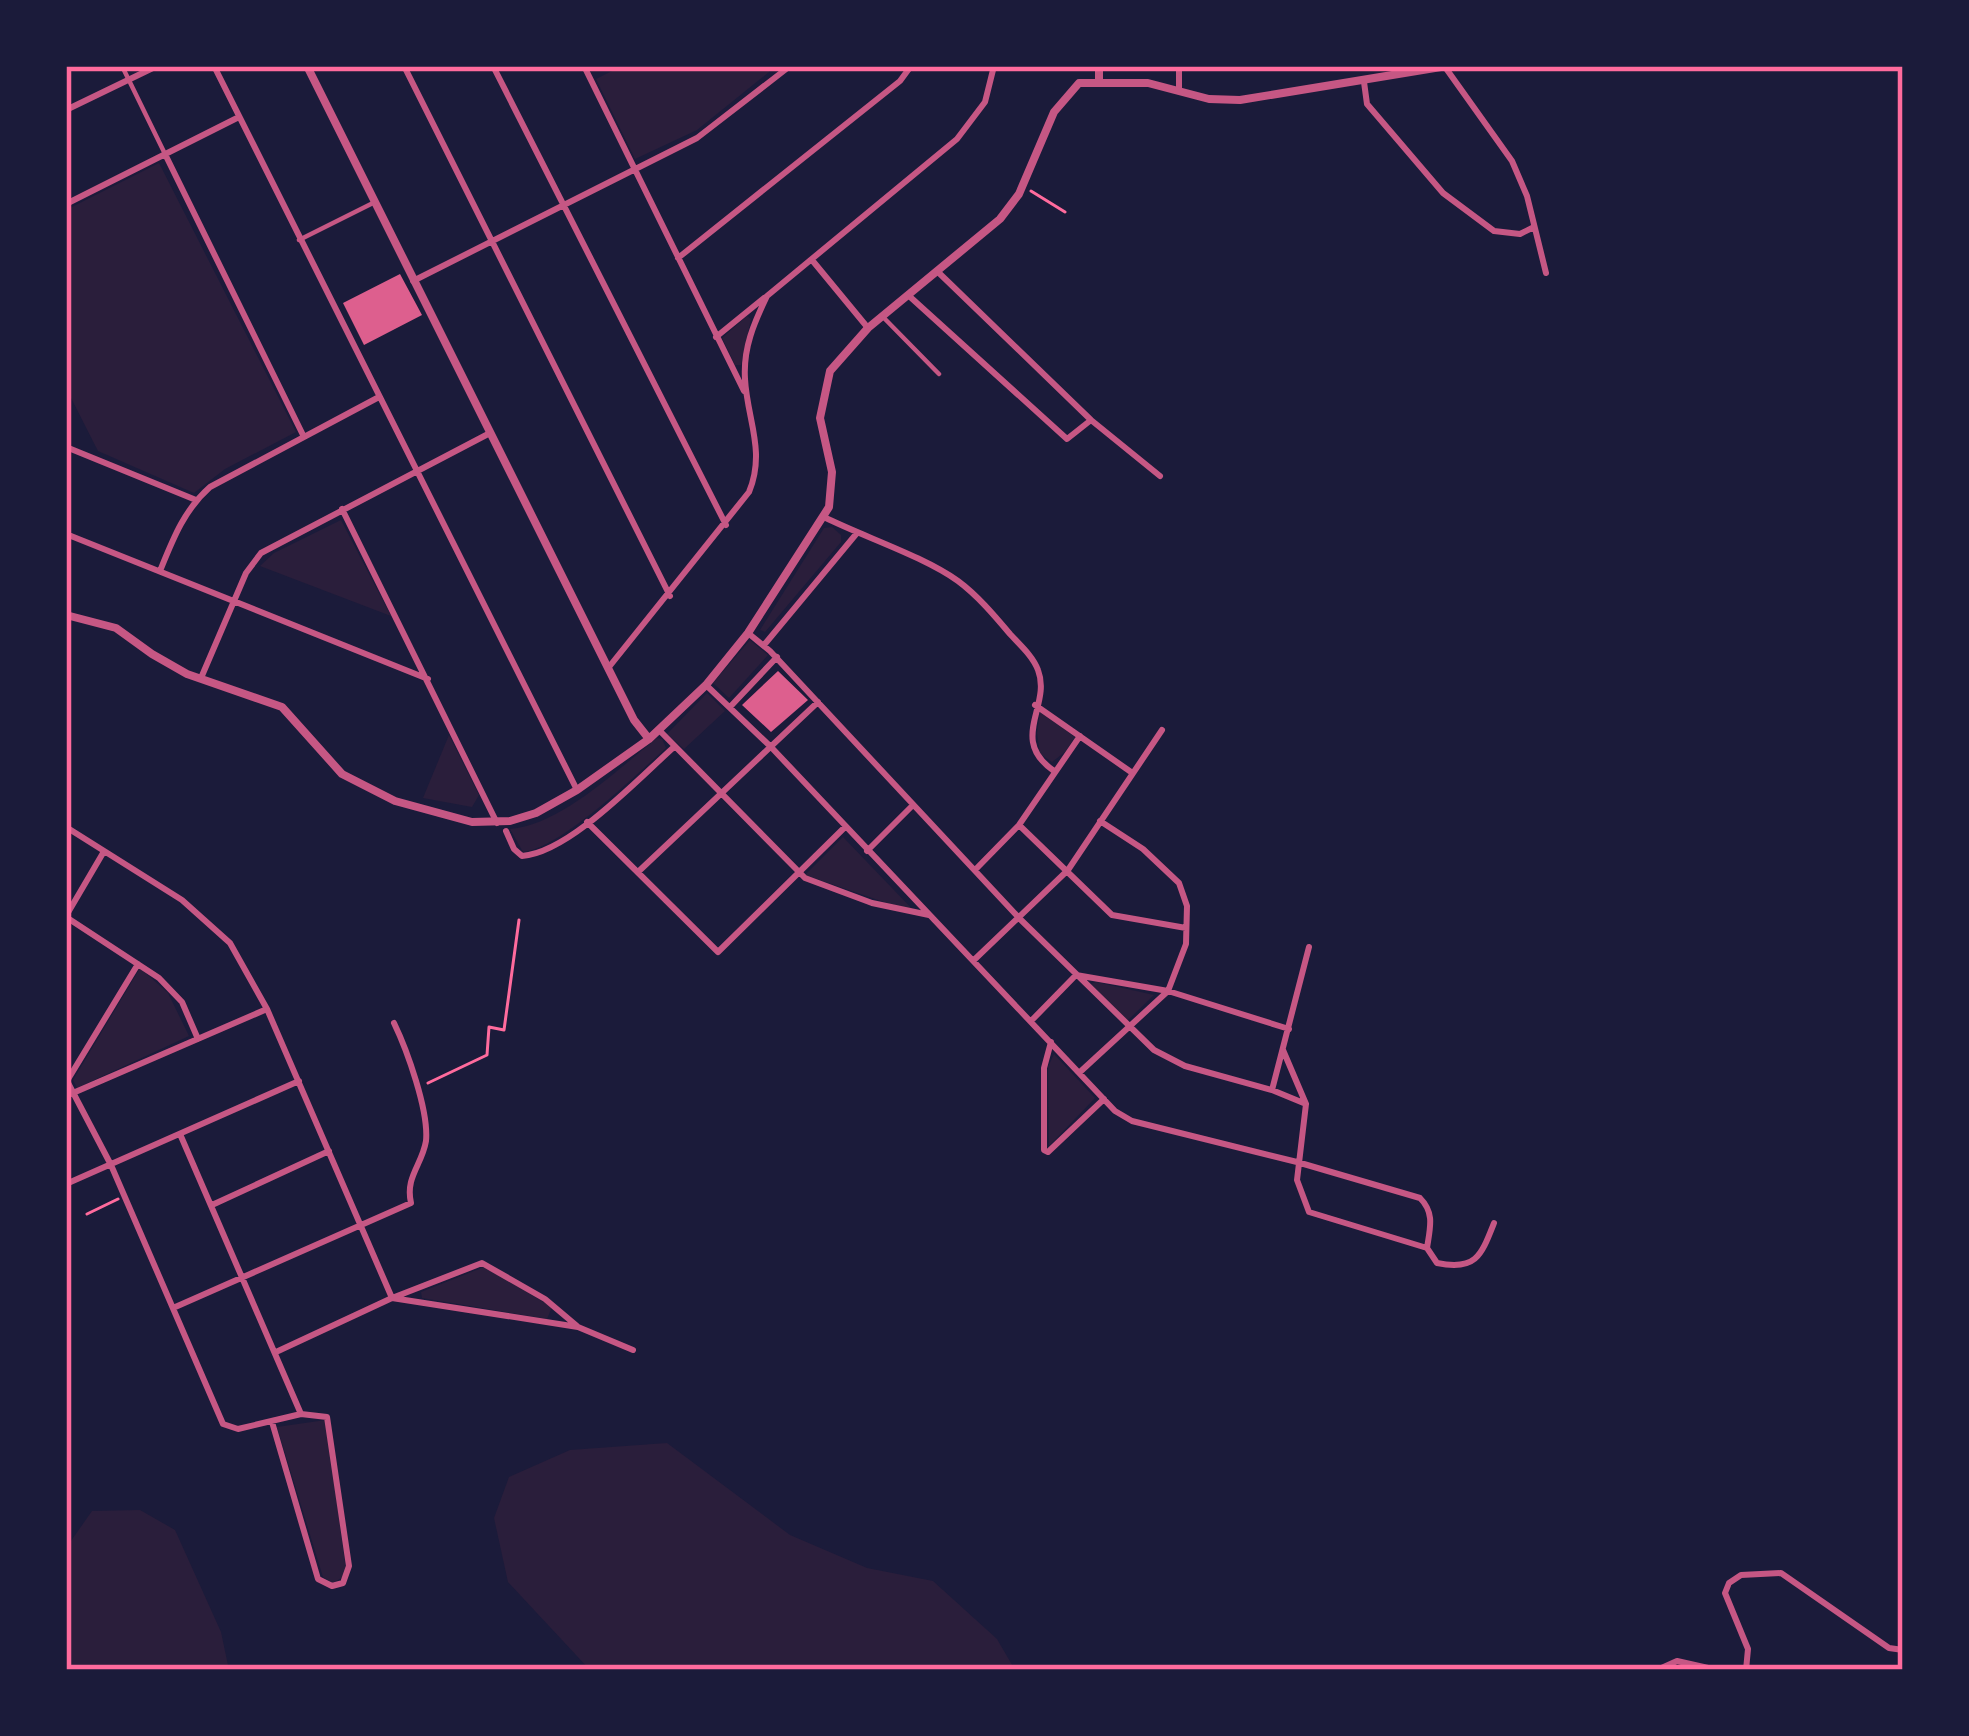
<svg xmlns="http://www.w3.org/2000/svg" width="1969" height="1736" viewBox="0 0 1969 1736" font-family="'Noto Serif',serif">
<style>
.green{fill:#2a1e3b}
.building{fill:#dd5f8e}
.lines{fill:none;stroke-linecap:round;stroke-linejoin:round}
.path{stroke:#ff6b9d;stroke-width:3}
.pedestrian{stroke:#c65784;stroke-width:4.5}
.minor{stroke:#c65784;stroke-width:6}
.tertiary{stroke:#c65784;stroke-width:8}
.neatline{fill:none;stroke:#ff6b9d;stroke-width:4.5}
</style>
<rect width="100%" height="100%" fill="#1b1b3a"/>
<!-- green -->
<path class="green" d="M 622,66 L 769,66 L 769,72 L 697,130 L 635,159 L 596,79 Z
M 159,163 L 296,432 L 225,469 L 194,493 L 98,451 L 66,388 L 66,210 Z
M 747,316 L 751,319 L 741,365 L 735,365 L 722,338 Z
M 341,520 L 391,616 L 260,566 L 274,553 Z
M 832,527 L 841,535 L 841,542 L 765,632 L 760,630 L 824,528 Z
M 750,640 L 768,655 L 729,698 L 713,683 Z
M 707,693 L 725,711 L 684,749 L 667,734 Z
M 1040,712 L 1075,737 L 1065,752 L 1052,762 L 1040,754 L 1037,733 Z
M 449,735 L 479,795 L 472,807 L 423,798 Z
M 657,738 L 662,739 L 666,748 C 636,775 561,848 523,852 L 510,829 C 561,825 618,769 657,738 Z
M 843,837 L 916,913 L 805,875 Z
M 140,968 L 168,993 L 189,1036 L 77,1088 L 73,1080 Z
M 1096,982 L 1154,995 L 1127,1021 L 1091,984 Z
M 1054,1054 L 1095,1098 L 1049,1146 L 1048,1067 Z
M 484,1267 L 552,1307 L 547,1319 L 422,1298 L 421,1292 Z
M 326,1420 L 346,1570 L 343,1577 L 333,1583 L 323,1577 L 277,1427 Z
M 667,1443 L 790,1535 L 867,1568 L 933,1581 L 997,1639 L 1015,1670 L 590,1670 L 508,1582 L 494,1518 L 509,1477 L 570,1450 Z
M 140,1510 L 175,1530 L 221,1632 L 229,1670 L 66,1670 L 66,1548 L 92,1511 Z"/>
<!-- building -->
<path class="building" d="M 400,274 L 422,315 L 364,345 L 343,303 Z
M 778,671 L 808,700 L 771,732 L 742,705 Z"/>
<g class="lines">
<!-- path -->
<path class="path" d="M 1031,191 L 1065,212
M 428,1083 L 487,1055 L 489,1027 L 504,1030 L 519,920
M 87,1214 L 118,1199"/>
<!-- pedestrian -->
<path class="pedestrian" d="M 122,66 L 165,154
M 299,240 L 375,202
M 884,318 L 939,374"/>
<!-- minor -->
<path class="minor" d="M 214,66 L 577,790
M 404,66 L 670,596
M 493,66 L 726,525
M 584,66 L 744,391
M 1445,67 L 1512,161 L 1527,196 L 1546,273
M 1364,82 L 1367,104 L 1443,193 L 1494,231 L 1520,234 L 1534,227
M 1179,89 L 1179,66
M 66,110 L 157,66
M 165,154 L 303,435
M 66,204 L 239,117
M 678,258 L 900,81 L 911,66
M 812,260 L 868,328
M 938,272 L 1091,420 L 1160,476
M 413,281 L 697,138 L 790,66
M 908,295 L 1067,439 L 1091,420
M 716,337 L 764,298
M 66,447 L 196,500
M 342,509 L 497,823
M 824,517 C 864,537 923,556 958,581 C 977,595 994,615 1010,634 C 1019,644 1033,656 1038,670 C 1052,706 1008,739 1054,771
M 66,534 L 428,679
M 160,571 C 173,539 184,510 210,487 L 379,397
M 748,633 L 770,651 L 1020,919 L 1154,1050 L 1185,1066 L 1272,1090 L 1306,1104
M 764,645 L 857,533
M 609,667 L 749,492 C 766,451 747,419 745,379 C 743,348 754,323 767,296 L 957,139 L 985,102 L 994,66
M 201,678 L 246,573 L 261,553 L 490,433
M 706,685 L 771,747 L 1115,1111 L 1132,1121 L 1297,1162 L 1420,1198 C 1435,1213 1430,1228 1427,1248
M 1035,705 L 1131,772
M 730,707 L 777,657
M 659,730 L 805,878 L 872,903 L 929,915
M 587,822 L 718,952 L 844,828
M 1019,825 L 1112,915 L 1186,928
M 66,827 L 182,900 L 230,943 L 267,1009 L 392,1298 L 578,1327 L 633,1350
M 506,831 L 514,849 L 522,856 C 569,853 639,778 674,747
M 867,851 L 913,805
M 975,870 L 1019,825 L 1080,736
M 638,872 L 818,702
M 66,916 L 103,853
M 66,917 L 159,978 L 182,1002 L 198,1039
M 974,960 L 1068,870 L 1162,730
M 1032,1020 L 1076,975 L 1168,991 L 1289,1029
M 1051,1042 L 1044,1068 L 1044,1150 L 1048,1152 L 1104,1099
M 1283,1050 L 1306,1104 L 1297,1180 L 1309,1212 L 1427,1248 L 1437,1263 C 1476,1271 1481,1256 1494,1223
M 1080,1072 L 1168,991 L 1186,944 L 1187,906 L 1179,883 L 1143,849 L 1100,821
M 66,1079 L 111,1165 L 223,1424 L 238,1429 L 301,1414 L 327,1417 L 349,1566 L 343,1583 L 332,1586 L 318,1579 L 272,1422
M 67,1081 L 138,964
M 1272,1090 L 1309,947
M 66,1096 L 267,1009
M 180,1134 L 301,1414
M 66,1184 L 299,1081
M 212,1205 L 329,1151
M 173,1308 L 411,1203 C 405,1177 422,1165 426,1141 C 429,1111 407,1050 394,1023
M 276,1352 L 392,1298 L 482,1263 L 545,1299 L 577,1326
M 1657,1670 L 1677,1661 L 1717,1670
M 1746,1670 L 1748,1649 L 1725,1593 L 1729,1583 L 1741,1575 L 1781,1573 L 1889,1648 L 1903,1650"/>
<!-- tertiary -->
<path class="tertiary" d="M 307,66 L 634,720 L 649,739
M 1099,66 L 1099,80
M 66,615 L 116,628 L 152,654 L 187,674 L 282,707 L 342,774 L 395,801 L 472,822 L 510,821 L 536,813 L 577,790 L 649,739 L 706,685 L 748,633 L 829,507 L 832,472 L 820,418 L 830,371 L 868,328 L 1000,219 L 1019,194 L 1054,112 L 1079,83 L 1148,83 L 1209,99 L 1240,100 L 1447,66"/>
</g>
<!-- border -->
<rect width="1969" height="1736" fill="none" stroke="#1b1b3a" stroke-width="138"/>
<rect x="69" y="69" width="1831" height="1598" class="neatline"/>
</svg>
